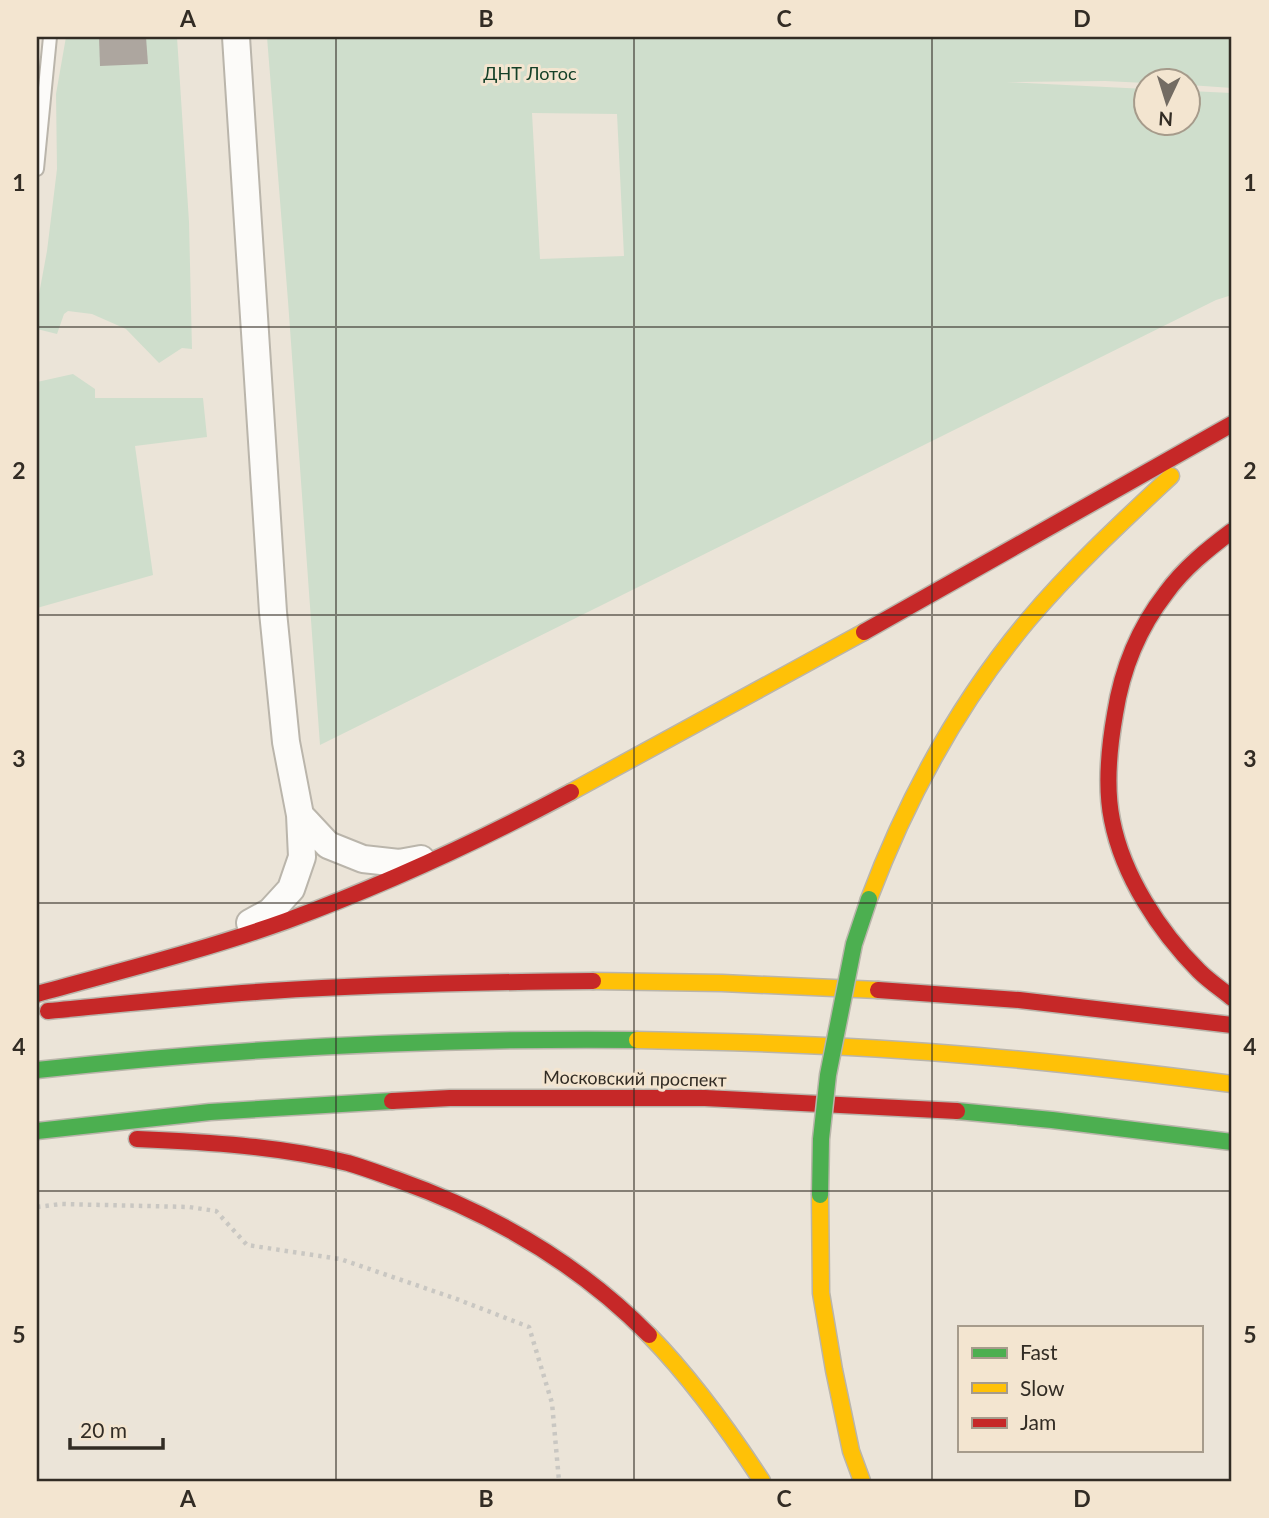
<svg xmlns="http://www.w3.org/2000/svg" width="1269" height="1518" viewBox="0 0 1269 1518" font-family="Lato,sans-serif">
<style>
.green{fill:#cfdecc;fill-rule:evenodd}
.building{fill:#ada69f}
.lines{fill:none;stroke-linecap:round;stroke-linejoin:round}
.lane-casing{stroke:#bab5ab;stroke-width:16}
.street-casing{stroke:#bab5ab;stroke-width:30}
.fast-casing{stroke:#bab5ab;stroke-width:19}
.slow-casing{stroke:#bab5ab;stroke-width:19}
.jam-casing{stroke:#bab5ab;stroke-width:19}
.path{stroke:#c9c7c2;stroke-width:4.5;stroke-dasharray:3.5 5;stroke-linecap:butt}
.lane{stroke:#fcfbf9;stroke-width:12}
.street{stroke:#fcfbf9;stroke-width:26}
.fast{stroke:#4caf50;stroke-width:16}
.slow{stroke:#ffc107;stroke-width:16}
.jam{stroke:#c62828;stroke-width:16}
.fast-bridge-casing{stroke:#bab5ab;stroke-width:19;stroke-linecap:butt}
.fast-bridge{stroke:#4caf50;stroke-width:16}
.grid{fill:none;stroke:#322c24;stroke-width:2;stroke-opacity:0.55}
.labels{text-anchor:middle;stroke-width:6;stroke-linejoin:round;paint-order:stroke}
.park-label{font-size:18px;fill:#144027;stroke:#f3e5d0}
.street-label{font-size:18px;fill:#322c24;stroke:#f3e5d0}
.neatline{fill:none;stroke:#322c24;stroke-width:2.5}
.grid-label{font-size:23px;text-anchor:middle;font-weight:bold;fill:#322c24}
</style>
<rect width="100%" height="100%" fill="#ebe4d8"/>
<!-- green -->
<path class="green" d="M 66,37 L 177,37 L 189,222 L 192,349 L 182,348 L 159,363 L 126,329 L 92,314 L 68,311 L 64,314 L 57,334 L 37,329 L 37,305 L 47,251 L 57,169 L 56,94 Z
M 267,37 L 1232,37 L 1232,88 L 1189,85 L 1188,80 L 1146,80 L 1146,83 L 1105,81 L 1006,82 L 1146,89 L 1146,122 L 1188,122 L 1189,91 L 1232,93 L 1232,295 L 1216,300 L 320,745 L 288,301 ZM 532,113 L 617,114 L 624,256 L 540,259 Z
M 73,374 L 95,389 L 95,398 L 203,398 L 207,437 L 135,446 L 153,575 L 37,608 L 37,382 Z"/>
<!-- building -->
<path class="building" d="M 99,37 L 146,37 L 148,64 L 100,66 Z"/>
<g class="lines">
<!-- lane casing -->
<g class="lane-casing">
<path id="lane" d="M 37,169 L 50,37"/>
</g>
<!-- street casing -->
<g class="street-casing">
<path id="street" d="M 236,37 L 273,612 L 286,742 L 300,815
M 250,923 L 270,912 L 291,889 L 302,857 L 300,815 L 328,845 L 363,859 L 399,863 L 421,859"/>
</g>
<!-- fast casing -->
<g class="fast-casing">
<path id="fast" d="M 37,1070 C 236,1048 436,1038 637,1040
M 957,1111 L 1052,1120 L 1232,1142
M 37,1131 L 210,1112 L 392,1101"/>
</g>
<!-- slow casing -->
<g class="slow-casing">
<path id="slow" d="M 571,792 L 864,632
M 869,899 C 907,798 959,702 1029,619 C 1072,568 1122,522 1171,476
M 593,981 L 722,983 L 878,990
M 637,1040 C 751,1042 864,1046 978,1056 C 1063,1063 1147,1073 1232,1084
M 820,1195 L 821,1293 L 834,1370 L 851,1451 L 862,1481
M 649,1335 C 692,1379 728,1429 762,1481"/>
</g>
<!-- jam casing -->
<g class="jam-casing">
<path id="jam" d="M 1232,531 C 1208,549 1184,568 1166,593 C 1138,629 1122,669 1115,714 C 1109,748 1105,786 1112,820 C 1123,876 1159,931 1199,971 C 1209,981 1221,989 1232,998
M 864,632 L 1232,424
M 878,990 L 1019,1000 L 1232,1025
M 37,994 C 120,971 205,950 286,921 C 384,885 479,841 571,792
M 48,1011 C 122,1004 196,996 270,991 C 378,984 485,982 593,981
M 392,1101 L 450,1098 L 705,1098 L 957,1111
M 137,1139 C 207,1142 279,1146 348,1163 C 365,1168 381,1174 398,1180 C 491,1213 579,1264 649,1335"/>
</g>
<!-- path -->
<path class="path" d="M 37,1207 L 61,1204 L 189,1207 L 216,1211 L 247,1245 L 340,1259 L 454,1298 L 529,1327 L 552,1403 L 559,1481"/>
<!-- lane -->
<use href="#lane" class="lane"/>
<!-- street -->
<use href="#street" class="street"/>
<!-- fast -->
<use href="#fast" class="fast"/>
<!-- slow -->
<use href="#slow" class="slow"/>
<!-- jam -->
<use href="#jam" class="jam"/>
<!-- fast-bridge casing -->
<g class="fast-bridge-casing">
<path id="fast-bridge" d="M 820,1195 L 821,1139 L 828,1075 L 854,944 L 869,899"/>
</g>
<!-- fast-bridge -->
<use href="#fast-bridge" class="fast-bridge"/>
</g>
<!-- grid -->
<path class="grid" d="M 336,37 L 336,1481M 634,37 L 634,1481M 932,37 L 932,1481M 37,327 L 1232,327M 37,615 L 1232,615M 37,903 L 1232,903M 37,1191 L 1232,1191"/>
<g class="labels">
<!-- park labels -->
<g class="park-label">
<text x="530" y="80">ДНТ Лотос</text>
</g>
<!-- street labels -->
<g class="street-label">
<text transform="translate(635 1079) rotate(1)" y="6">Московский проспект</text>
</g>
</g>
<!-- border -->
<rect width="1269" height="1518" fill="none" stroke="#f3e5d0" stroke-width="77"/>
<!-- legend -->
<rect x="958" y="1326" width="245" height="126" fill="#f3e5d0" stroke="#a69b8b" stroke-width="2"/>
<rect x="972" y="1348" width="35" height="10" fill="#4caf50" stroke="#a69b8b" stroke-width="2"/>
<text x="1020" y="1360" font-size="21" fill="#322c24">Fast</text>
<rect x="972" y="1383" width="35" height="10" fill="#ffc107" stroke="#a69b8b" stroke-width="2"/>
<text x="1020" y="1396" font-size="21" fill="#322c24">Slow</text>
<rect x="972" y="1418" width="35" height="10" fill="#c62828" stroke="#a69b8b" stroke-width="2"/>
<text x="1020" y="1430" font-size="21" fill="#322c24">Jam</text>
<!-- north arrow -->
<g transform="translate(1167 102) rotate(184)"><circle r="33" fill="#f3e5d0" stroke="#a69b8b" stroke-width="2"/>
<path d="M0-5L12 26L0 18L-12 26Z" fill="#736c63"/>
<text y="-10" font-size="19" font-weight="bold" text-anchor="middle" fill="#322c24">N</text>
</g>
<!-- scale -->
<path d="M70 1438v10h93v-10" fill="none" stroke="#322c24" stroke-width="3.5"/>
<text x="80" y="1438" font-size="21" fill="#322c24" stroke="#f3e5d0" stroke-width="5" paint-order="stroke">20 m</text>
<rect x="38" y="38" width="1192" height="1442" class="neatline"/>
<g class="grid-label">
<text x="188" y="27">A</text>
<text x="486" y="27">B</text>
<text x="784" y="27">C</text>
<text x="1082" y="27">D</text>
<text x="19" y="191">1</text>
<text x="1250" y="191">1</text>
<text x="19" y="479">2</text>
<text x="1250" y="479">2</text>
<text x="19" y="767">3</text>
<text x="1250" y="767">3</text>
<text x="19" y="1055">4</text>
<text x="1250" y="1055">4</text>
<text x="19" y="1343">5</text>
<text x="1250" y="1343">5</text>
<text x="188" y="1507">A</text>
<text x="486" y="1507">B</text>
<text x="784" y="1507">C</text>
<text x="1082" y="1507">D</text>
</g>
</svg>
